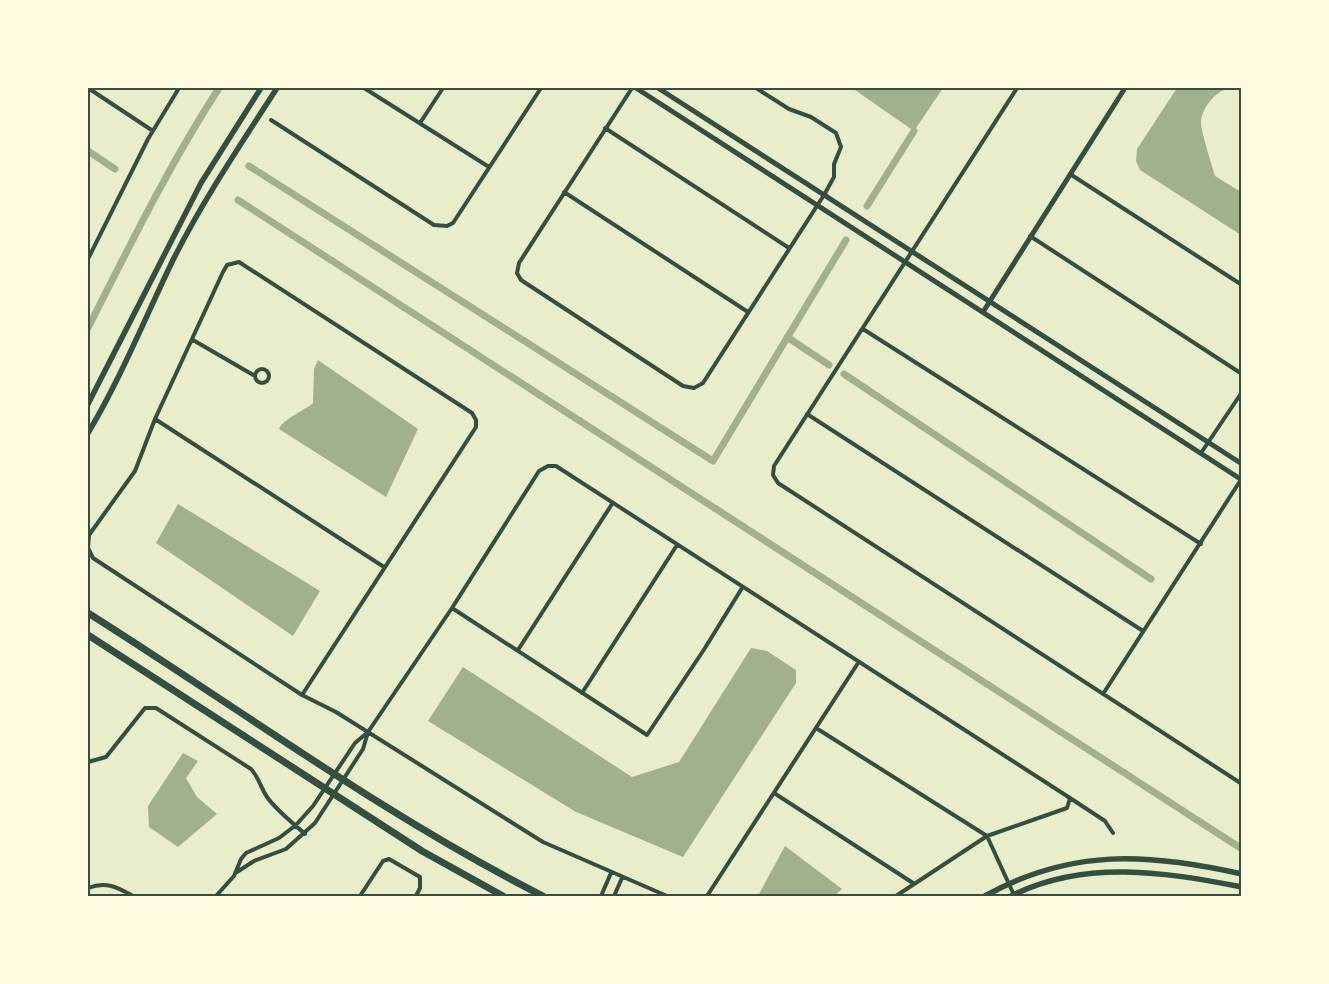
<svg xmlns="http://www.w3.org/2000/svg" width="1329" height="984" viewBox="0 0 1329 984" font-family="'DM Sans',sans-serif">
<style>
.water{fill:#a3b18a}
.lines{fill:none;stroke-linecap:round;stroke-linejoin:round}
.canal{stroke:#a3b18a;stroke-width:7}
.minor{stroke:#344e41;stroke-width:4}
.tertiary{stroke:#344e41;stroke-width:5}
.secondary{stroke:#344e41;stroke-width:5.5}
.trunk{stroke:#344e41;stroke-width:7}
.neatline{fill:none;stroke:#344e41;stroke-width:2}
</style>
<rect width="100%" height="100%" fill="#e9edc9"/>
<!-- water -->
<path class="water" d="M 852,88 L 943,88 L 914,131 Z
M 1177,88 L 1229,88 C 1216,91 1202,107 1201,122 C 1200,129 1212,165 1215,176 L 1241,192 L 1241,235 L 1140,170 L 1136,161 L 1137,149 Z
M 318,360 L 418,429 L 386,497 L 279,429 C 283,419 304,411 313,403 L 314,369 Z
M 178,504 L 320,591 L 293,636 L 156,543 Z
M 751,648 L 767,651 L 796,670 L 796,683 L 683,857 L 576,812 L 428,721 L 463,667 L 632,777 L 679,762 Z
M 183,753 L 198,761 L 186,778 L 197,797 L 217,814 L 178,847 L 149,827 L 148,806 Z
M 785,846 L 842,889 L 834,896 L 758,896 Z"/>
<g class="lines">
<!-- canal -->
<path class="canal" d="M 88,151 L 115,169
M 249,166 L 713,461 L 846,240
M 238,200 L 1242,849
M 867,206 L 914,131
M 88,328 C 129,247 169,165 219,88
M 787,337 L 829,365
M 844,374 L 1151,579"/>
<!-- minor -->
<path class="minor" d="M 88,88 L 153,131
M 364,88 L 489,167
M 632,88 L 519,263 L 517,273 L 521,280 L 683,386 L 694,388 L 703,383 L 824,195 L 834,177 L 834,164 L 841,147 L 836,133 L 811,117 L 789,109 L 756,88
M 1017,88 L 774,466 L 773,475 L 778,483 L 1242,784
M 271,120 L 434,225 L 447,226 L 453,223 L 541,88
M 420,123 L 443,88
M 605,128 L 789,248
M 1070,174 L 1242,285
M 564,192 L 748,312
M 1030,236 L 1242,374
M 88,259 L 148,139 L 179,88
M 863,329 L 1201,544
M 193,340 L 255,376
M255 376a7 7 0 1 1 14 0a7 7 0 1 1-14 0Z
M 807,414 L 1143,631
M 155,419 L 384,567
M 1201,453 L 1242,392
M 452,608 L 647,735 L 705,648 L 742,588
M 518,650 L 612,504
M 582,693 L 677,545
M 1103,694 L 1242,478
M 302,695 L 476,427 L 476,420 L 472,413 L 239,262 L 227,265 L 223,272 L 155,419 L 135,471 L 89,535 L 88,548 L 93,558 L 302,695 L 336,712 L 543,842 L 667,896
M 816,728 L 987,836 L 1014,895
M 88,762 L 106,757 L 145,708 L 156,708 L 251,769 C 260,779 260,787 267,797 C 277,811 292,822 305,834
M 774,793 L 913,883
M 237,872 L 254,861 L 286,849 L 315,823 L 363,749 L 368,732
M 88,888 C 106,881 117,887 133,896
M 216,896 L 234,876 L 241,859 L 246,853 L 279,838 L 296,825 L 313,806 L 355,743 L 368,732 L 452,608 L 539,471 L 548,466 L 556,466 L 1070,798 L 1105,821 L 1113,833
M 360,896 L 383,861 L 389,859 L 420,877 L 420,888 L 416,896
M 601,896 L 611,873
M 614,896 L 622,878
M 707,896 L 858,663
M 896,896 L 987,836 L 1067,808 L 1070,798"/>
<!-- tertiary -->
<path class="tertiary" d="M 636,88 L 1242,480
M 658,88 L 1242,464
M 983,312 L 1125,88"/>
<!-- secondary -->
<path class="secondary" d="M 88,404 L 201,183 L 261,88
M 88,433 C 121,378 145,318 173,260 C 203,200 241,144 277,88
M 985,896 C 1071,848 1148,853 1242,874
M 1011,896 C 1084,859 1165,872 1242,887"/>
<!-- trunk -->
<path class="trunk" d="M 88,613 C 239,708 383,815 543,896
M 88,635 L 422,851 L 503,896"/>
</g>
<!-- border -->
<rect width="1329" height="984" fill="none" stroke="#fefae0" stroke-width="178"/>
<rect x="89" y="89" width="1151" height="806" class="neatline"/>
</svg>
